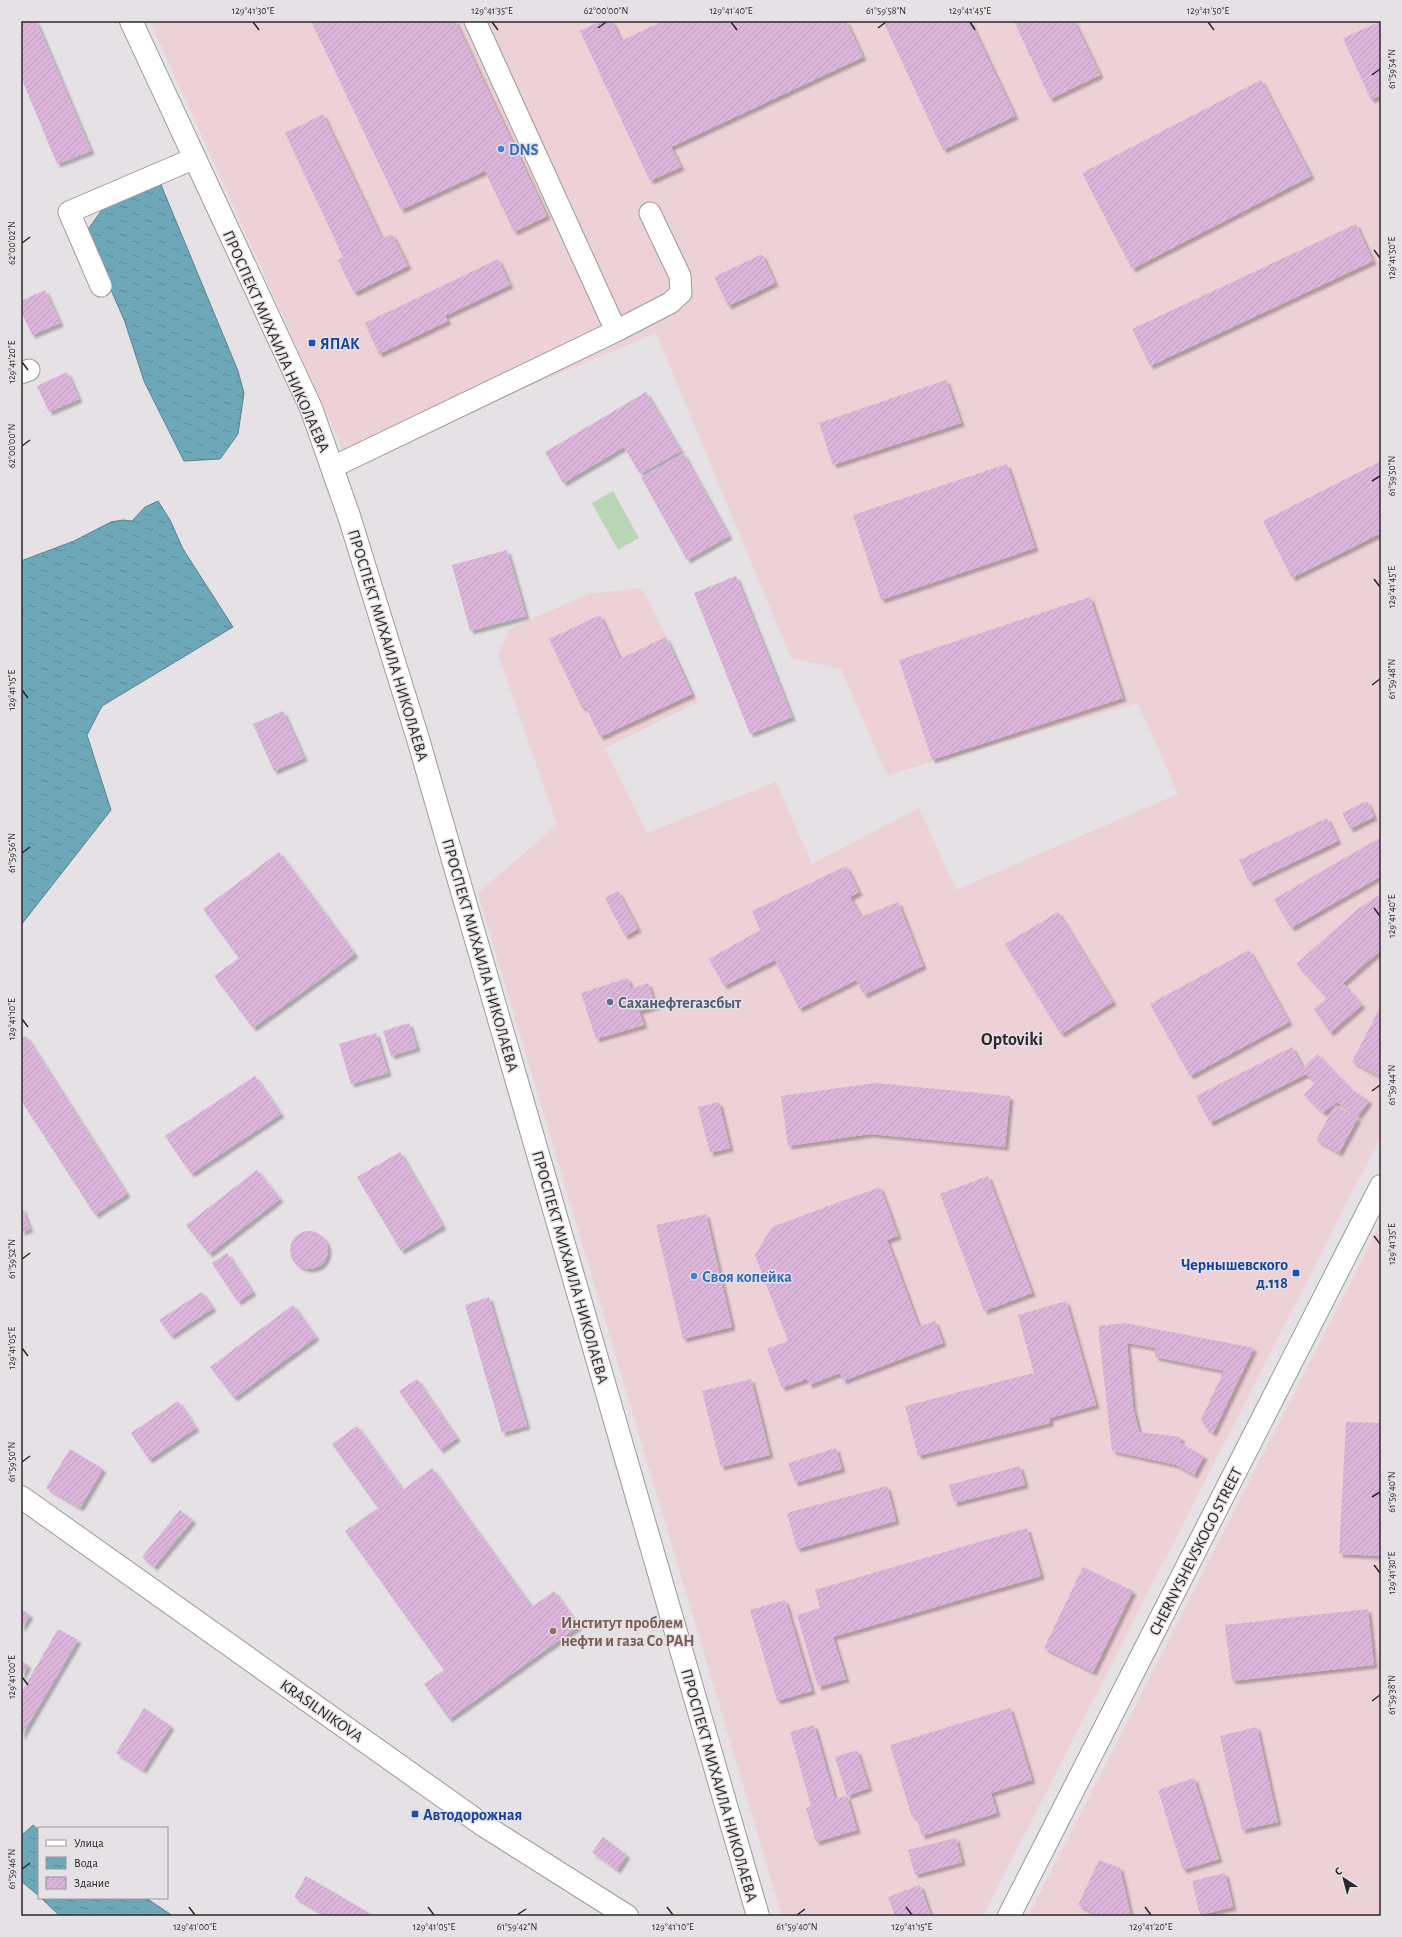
<svg xmlns="http://www.w3.org/2000/svg" width="1402" height="1937" viewBox="0 0 1402 1937" font-family="'Alegreya Sans',sans-serif">
<style>
.industrial{fill:#ecd1d6}
.park{fill:#bad6b6}
.water{fill:url(#water-ripples);stroke:#59828e}
.building{fill:url(#building-hatch);filter:url(#shadow)}
.lines{fill:none;stroke-linecap:round;stroke-linejoin:round}
.minor-casing{stroke:#9c999c;stroke-width:23}
.major-casing{stroke:#9c999c;stroke-width:24}
.minor{stroke:#fff;stroke-width:21}
.major{stroke:#fff;stroke-width:22}
.ticks{fill:none;stroke:#2a282a;stroke-width:1.5}
.shop-dot{fill:#3f7fe0;stroke:#e5e1e5;stroke-width:1.5}
.transit-dot{fill:#1a4fb4;stroke:#e5e1e5;stroke-width:1.5}
.service-dot{fill:#5c6f8a;stroke:#e5e1e5;stroke-width:1.5}
.education-dot{fill:#8d6e63;stroke:#e5e1e5;stroke-width:1.5}
.labels{text-anchor:middle;stroke-width:3;stroke-linejoin:round;paint-order:stroke}
.shop-label{font-size:16px;font-weight:bold;fill:#366cbe;stroke:#e5e1e5;text-anchor:start}
.street-label{font-size:16px;fill:#2a282a;stroke:#e5e1e5}
.transit-label{font-size:16px;font-weight:bold;fill:#164399;stroke:#e5e1e5;text-anchor:start}
.service-label{font-size:16px;font-weight:bold;fill:#4e5e75;stroke:#e5e1e5;text-anchor:start}
.education-label{font-size:16px;font-weight:bold;fill:#785e54;stroke:#e5e1e5;text-anchor:start}
.quarter-label{font-size:18px;font-weight:bold;fill:#2a282a;stroke:#e5e1e5}
.neatline{fill:none;stroke:#2a282a;stroke-width:1.5}
.ticks-label{font-size:10px;text-anchor:middle;fill:#2a282a}
</style>
<defs>
<pattern id="water-ripples" width="26" height="14" patternUnits="userSpaceOnUse"><rect width="26" height="14" fill="#6da8b9"/><path d="M2 4q2-2 4 0t4 0M15 11q2-2 4 0t4 0" fill="none" stroke="#5a8997"/></pattern>
<pattern id="building-hatch" width="6" height="6" patternUnits="userSpaceOnUse"><rect width="6" height="6" fill="#dcb5db"/><path d="M-1 1l2-2M0 6l6-6M5 7l2-2" fill="none" stroke="#bd9cbc"/></pattern>
<filter id="shadow"><feDropShadow dx="3.5" dy="3.5" stdDeviation="1" flood-color="#0004"/></filter>
</defs>
<rect width="100%" height="100%" fill="#e5e1e5"/>
<!-- industrial -->
<path class="industrial" d="M 150,21 L 1381,21 L 1381,1136 L 983,1916 L 782,1916 L 478,893 L 557,825 L 498,654 L 510,629 L 588,594 L 642,588 L 698,702 L 605,748 L 647,833 L 776,782 L 812,864 L 919,808 L 956,890 L 1178,794 L 1138,703 L 887,775 L 841,669 L 791,658 L 656,333 L 348,461 Z
M 1381,1222 L 1381,1916 L 1028,1916 L 1059,1856 Z"/>
<!-- park -->
<path class="park" d="M 613,491 L 639,538 L 618,550 L 592,503 Z"/>
<!-- water -->
<path class="water" d="M 159,180 L 238,371 L 244,393 L 238,434 L 220,459 L 184,461 L 144,381 L 125,322 L 86,232 L 112,196 Z
M 158,501 L 170,520 L 183,549 L 233,627 L 102,706 L 87,735 L 111,810 L 21,925 L 21,618 L 23,614 L 21,600 L 21,561 L 74,541 L 111,522 L 123,520 L 132,521 L 145,507 Z
M 33,1825 L 39,1830 L 39,1896 L 21,1881 L 21,1836 Z
M 41,1898 L 146,1898 L 173,1916 L 60,1916 Z"/>
<!-- building -->
<path class="building" d="M 21,21 L 36,21 L 91,151 L 57,164 L 21,77 Z
M 311,21 L 455,21 L 547,216 L 514,232 L 485,171 L 401,210 Z
M 601,21 L 612,21 L 621,41 L 663,21 L 846,21 L 863,57 L 671,147 L 681,167 L 650,181 L 580,31 Z
M 883,21 L 970,21 L 1015,116 L 943,150 Z
M 1014,21 L 1074,21 L 1100,75 L 1050,99 Z
M 1381,21 L 1381,95 L 1371,100 L 1343,38 Z
M 1261,80 L 1311,176 L 1132,269 L 1082,173 Z
M 323,114 L 382,239 L 392,234 L 408,266 L 354,293 L 338,260 L 365,247 L 343,257 L 285,133 Z
M 1356,224 L 1373,261 L 1150,366 L 1132,329 Z
M 762,254 L 775,283 L 728,306 L 714,277 Z
M 498,259 L 510,285 L 445,316 L 448,321 L 379,354 L 365,323 Z
M 45,290 L 60,323 L 32,335 L 21,311 L 21,301 Z
M 67,372 L 79,399 L 49,412 L 37,386 Z
M 946,380 L 961,423 L 833,465 L 819,423 Z
M 646,392 L 681,451 L 640,474 L 624,447 L 563,483 L 545,452 Z
M 683,453 L 729,536 L 687,560 L 641,477 Z
M 1381,461 L 1381,533 L 1292,578 L 1263,521 Z
M 1007,464 L 1035,548 L 881,600 L 853,515 Z
M 507,550 L 526,616 L 470,631 L 452,565 Z
M 736,576 L 792,717 L 750,734 L 694,593 Z
M 1090,597 L 1123,698 L 932,760 L 899,660 Z
M 600,615 L 620,659 L 666,637 L 692,694 L 600,737 L 586,707 L 582,708 L 549,639 Z
M 283,711 L 304,758 L 274,771 L 253,724 Z
M 1367,801 L 1374,817 L 1350,829 L 1342,813 Z
M 1327,818 L 1338,841 L 1250,883 L 1239,860 Z
M 1381,837 L 1381,876 L 1291,928 L 1274,899 Z
M 279,852 L 355,954 L 253,1028 L 214,976 L 239,958 L 203,909 Z
M 846,866 L 859,892 L 850,897 L 861,917 L 898,902 L 923,966 L 864,995 L 856,980 L 799,1009 L 775,960 L 724,986 L 709,959 L 760,930 L 752,911 Z
M 618,891 L 638,929 L 625,936 L 605,898 Z
M 1381,894 L 1381,950 L 1343,983 L 1362,1005 L 1330,1033 L 1314,1009 L 1327,998 L 1296,964 L 1359,908 Z
M 1058,912 L 1113,1002 L 1061,1034 L 1005,944 Z
M 1249,950 L 1289,1022 L 1190,1076 L 1150,1004 Z
M 628,978 L 631,989 L 648,983 L 656,1006 L 639,1011 L 644,1025 L 596,1039 L 581,993 Z
M 1381,1005 L 1381,1077 L 1352,1062 Z
M 409,1023 L 417,1048 L 391,1056 L 383,1031 Z
M 376,1033 L 388,1073 L 351,1084 L 339,1044 Z
M 26,1036 L 127,1194 L 95,1215 L 21,1100 L 21,1039 Z
M 1292,1047 L 1303,1068 L 1317,1054 L 1351,1089 L 1369,1101 L 1358,1116 L 1337,1102 L 1323,1113 L 1304,1095 L 1315,1083 L 1306,1074 L 1210,1123 L 1196,1096 Z
M 255,1076 L 281,1114 L 191,1174 L 165,1136 Z
M 875,1083 L 1010,1096 L 1005,1147 L 870,1134 L 788,1146 L 781,1096 Z
M 719,1102 L 730,1148 L 710,1153 L 698,1107 Z
M 1335,1105 L 1358,1118 L 1339,1153 L 1316,1140 Z
M 400,1152 L 443,1226 L 401,1251 L 357,1177 Z
M 257,1170 L 280,1199 L 209,1254 L 186,1225 Z
M 988,1176 L 1032,1293 L 984,1311 L 940,1194 Z
M 880,1187 L 898,1236 L 887,1240 L 919,1327 L 935,1321 L 943,1343 L 843,1381 L 840,1373 L 809,1385 L 807,1379 L 782,1388 L 767,1349 L 788,1341 L 755,1255 L 772,1227 Z
M 21,1205 L 30,1229 L 21,1232 Z
M 706,1214 L 732,1327 L 683,1339 L 656,1225 Z
M290 1250a19 19 0 1 1 38 0a19 19 0 1 1-38 0Z
M 227,1253 L 253,1292 L 238,1302 L 212,1263 Z
M 202,1292 L 213,1308 L 171,1336 L 159,1320 Z
M 489,1297 L 527,1426 L 502,1433 L 465,1305 Z
M 1066,1301 L 1096,1405 L 1050,1418 L 1050,1423 L 918,1456 L 905,1406 L 1034,1373 L 1018,1315 Z
M 293,1305 L 316,1337 L 234,1398 L 210,1367 Z
M 1125,1323 L 1254,1348 L 1213,1433 L 1206,1428 L 1201,1419 L 1224,1371 L 1155,1357 L 1155,1348 L 1127,1343 L 1133,1407 L 1139,1432 L 1181,1437 L 1180,1443 L 1204,1456 L 1194,1475 L 1176,1465 L 1112,1451 L 1098,1326 Z
M 417,1379 L 457,1438 L 440,1450 L 399,1391 Z
M 751,1379 L 770,1455 L 721,1467 L 702,1391 Z
M 178,1401 L 196,1428 L 149,1460 L 131,1433 Z
M 1346,1422 L 1381,1423 L 1381,1556 L 1339,1554 Z
M 357,1426 L 403,1490 L 432,1468 L 532,1607 L 554,1591 L 579,1626 L 449,1719 L 424,1684 L 444,1670 L 345,1531 L 378,1508 L 332,1444 Z
M 836,1448 L 842,1469 L 795,1483 L 788,1463 Z
M 70,1449 L 103,1469 L 80,1508 L 46,1488 Z
M 1020,1466 L 1025,1485 L 954,1503 L 949,1485 Z
M 887,1486 L 896,1521 L 797,1549 L 787,1513 Z
M 180,1510 L 193,1520 L 154,1567 L 142,1557 Z
M 1027,1528 L 1041,1576 L 833,1637 L 846,1679 L 818,1687 L 797,1615 L 820,1608 L 815,1590 Z
M 1083,1567 L 1133,1591 L 1093,1672 L 1044,1648 Z
M 785,1600 L 812,1691 L 777,1701 L 750,1610 Z
M 21,1609 L 30,1615 L 21,1629 Z
M 1368,1609 L 1374,1665 L 1232,1681 L 1225,1625 Z
M 58,1629 L 78,1640 L 21,1737 L 21,1693 Z
M 21,1661 L 28,1665 L 21,1678 Z
M 144,1708 L 171,1726 L 143,1770 L 116,1753 Z
M 1010,1708 L 1032,1780 L 991,1793 L 997,1813 L 922,1836 L 916,1816 L 912,1817 L 890,1745 Z
M 814,1725 L 835,1799 L 847,1796 L 835,1757 L 857,1750 L 869,1788 L 847,1796 L 857,1830 L 816,1842 L 806,1808 L 811,1806 L 790,1732 Z
M 1257,1727 L 1278,1822 L 1242,1830 L 1220,1736 Z
M 1194,1778 L 1219,1859 L 1183,1870 L 1158,1790 Z
M 603,1837 L 627,1855 L 617,1870 L 592,1852 Z
M 956,1838 L 962,1862 L 915,1875 L 908,1850 Z
M 1099,1860 L 1120,1868 L 1131,1916 L 1101,1916 L 1078,1905 Z
M 1225,1873 L 1233,1907 L 1200,1915 L 1192,1881 Z
M 306,1876 L 371,1914 L 370,1916 L 327,1916 L 294,1897 Z
M 920,1885 L 931,1916 L 895,1916 L 888,1897 Z"/>
<g class="lines">
<!-- minor casing -->
<g class="minor-casing">
<path id="minor" d="M 475,21 L 616,331
M 101,286 L 69,212 L 195,158
M 21,373 L 29,370
M 333,467 L 616,331 L 670,303 L 681,293 L 680,276 L 650,213"/>
</g>
<!-- major casing -->
<g class="major-casing">
<path id="major" d="M 131,21 L 311,408 L 349,516 L 418,739 L 758,1916
M 21,1497 L 483,1825 L 627,1916
M 1009,1916 L 1381,1186"/>
</g>
<!-- minor -->
<use href="#minor" class="minor"/>
<!-- major -->
<use href="#major" class="major"/>
</g>
<!-- ticks -->
<path class="ticks" d="M 253,22 L 259,30M 492,22 L 498,30M 731,22 L 737,30M 970,22 L 975,30M 1208,22 L 1214,30M 598,28 L 606,22M 878,28 L 886,22M 1372,75 L 1380,69M 22,243 L 30,237M 1374,250 L 1380,258M 22,362 L 28,370M 22,446 L 30,440M 1372,481 L 1380,476M 1374,579 L 1380,587M 1372,685 L 1380,679M 22,690 L 28,698M 22,853 L 30,847M 1374,908 L 1380,916M 22,1019 L 28,1027M 1372,1091 L 1380,1085M 1374,1236 L 1380,1244M 22,1259 L 30,1253M 22,1348 L 28,1356M 22,1462 L 30,1456M 1372,1497 L 1380,1492M 1374,1565 L 1380,1573M 22,1677 L 28,1685M 1372,1701 L 1380,1695M 22,1869 L 30,1863M 189,1907 L 195,1915M 428,1907 L 434,1915M 667,1907 L 673,1915M 906,1907 L 912,1915M 1145,1907 L 1151,1915M 517,1915 L 526,1909M 797,1915 L 805,1909"/>
<!-- markers -->
<g class="shop-dot">
<circle cx="501" cy="149" r="4"/>
<circle cx="694" cy="1276" r="4"/>
</g>
<g class="transit-dot">
<rect x="308" y="339" width="8" height="8" rx="2"/>
<rect x="1292" y="1269" width="8" height="8" rx="2"/>
<rect x="411" y="1810" width="8" height="8" rx="2"/>
</g>
<circle class="service-dot" cx="610" cy="1002" r="4"/>
<circle class="education-dot" cx="553" cy="1631" r="4"/>
<g class="labels">
<!-- shop labels -->
<g class="shop-label">
<text x="509" y="155">DNS</text>
<text x="702" y="1282">Своя копейка</text>
</g>
<!-- street labels -->
<g class="street-label">
<text transform="translate(277 341) rotate(66)" y="6">ПРОСПЕКТ МИХАИЛА НИКОЛАЕВА</text>
<text transform="translate(389 645) rotate(73)" y="6">ПРОСПЕКТ МИХАИЛА НИКОЛАЕВА</text>
<text transform="translate(481 955) rotate(74)" y="6">ПРОСПЕКТ МИХАИЛА НИКОЛАЕВА</text>
<text transform="translate(571 1267) rotate(74)" y="6">ПРОСПЕКТ МИХАИЛА НИКОЛАЕВА</text>
<text transform="translate(1195 1551) rotate(-63)" y="6">CHERNYSHEVSKOGO STREET</text>
<text transform="translate(322 1710) rotate(35)" y="6">KRASILNIKOVA</text>
<text transform="translate(720 1785) rotate(74)" y="6">ПРОСПЕКТ МИХАИЛА НИКОЛАЕВА</text>
</g>
<!-- transit labels -->
<g class="transit-label">
<text x="320" y="349">ЯПАК</text>
<text x="1288" y="1270" text-anchor="end">Чернышевского<tspan x="1288" dy="18">д.118</tspan></text>
<text x="423" y="1820">Автодорожная</text>
</g>
<!-- service labels -->
<g class="service-label">
<text x="618" y="1008">Саханефтегазсбыт</text>
</g>
<!-- education labels -->
<g class="education-label">
<text x="561" y="1628">Институт проблем<tspan x="561" dy="18">нефти и газа Со РАН</tspan></text>
</g>
<!-- quarter labels -->
<g class="quarter-label">
<text x="1012" y="1045">Optoviki</text>
</g>
</g>
<!-- border -->
<rect width="1402" height="1937" fill="none" stroke="#e5e1e5" stroke-width="44"/>
<!-- legend -->
<rect x="38" y="1827" width="130" height="72" fill="#e5e1e5" stroke="#9a979a"/>
<rect x="46" y="1840" width="20" height="6" fill="#ffffff" stroke="#9a979a"/>
<text x="74" y="1847" font-size="12" fill="#2a282a">Улица</text>
<rect x="46" y="1857" width="20" height="12" fill="url(#water-ripples)" stroke="#9a979a"/>
<text x="74" y="1867" font-size="12" fill="#2a282a">Вода</text>
<rect x="46" y="1877" width="20" height="12" fill="url(#building-hatch)" stroke="#9a979a"/>
<text x="74" y="1887" font-size="12" fill="#2a282a">Здание</text>
<!-- north arrow -->
<g transform="translate(1344 1879) rotate(324)" stroke="#e5e1e5" stroke-width="3" paint-order="stroke">
<path d="M0-3L7 15L0 10L-7 15Z" fill="#2a282a"/>
<text y="-6" font-size="11" font-weight="bold" text-anchor="middle" fill="#2a282a">С</text>
</g>
<rect x="22" y="22" width="1358" height="1893" class="neatline"/>
<g class="ticks-label">
<text x="253" y="14">129°41'30"E</text>
<text x="492" y="14">129°41'35"E</text>
<text x="606" y="14">62°00'00"N</text>
<text x="731" y="14">129°41'40"E</text>
<text x="886" y="14">61°59'58"N</text>
<text x="970" y="14">129°41'45"E</text>
<text x="1208" y="14">129°41'50"E</text>
<text transform="translate(1391 69) rotate(-90)" y="4">61°59'54"N</text>
<text transform="translate(11 243) rotate(-90)" y="4">62°00'02"N</text>
<text transform="translate(1391 258) rotate(-90)" y="4">129°41'50"E</text>
<text transform="translate(11 362) rotate(-90)" y="4">129°41'20"E</text>
<text transform="translate(11 446) rotate(-90)" y="4">62°00'00"N</text>
<text transform="translate(1391 476) rotate(-90)" y="4">61°59'50"N</text>
<text transform="translate(1391 587) rotate(-90)" y="4">129°41'45"E</text>
<text transform="translate(1391 679) rotate(-90)" y="4">61°59'48"N</text>
<text transform="translate(11 690) rotate(-90)" y="4">129°41'15"E</text>
<text transform="translate(11 853) rotate(-90)" y="4">61°59'56"N</text>
<text transform="translate(1391 916) rotate(-90)" y="4">129°41'40"E</text>
<text transform="translate(11 1019) rotate(-90)" y="4">129°41'10"E</text>
<text transform="translate(1391 1085) rotate(-90)" y="4">61°59'44"N</text>
<text transform="translate(1391 1244) rotate(-90)" y="4">129°41'35"E</text>
<text transform="translate(11 1259) rotate(-90)" y="4">61°59'52"N</text>
<text transform="translate(11 1348) rotate(-90)" y="4">129°41'05"E</text>
<text transform="translate(11 1462) rotate(-90)" y="4">61°59'50"N</text>
<text transform="translate(1391 1492) rotate(-90)" y="4">61°59'40"N</text>
<text transform="translate(1391 1573) rotate(-90)" y="4">129°41'30"E</text>
<text transform="translate(11 1677) rotate(-90)" y="4">129°41'00"E</text>
<text transform="translate(1391 1695) rotate(-90)" y="4">61°59'38"N</text>
<text transform="translate(11 1869) rotate(-90)" y="4">61°59'46"N</text>
<text x="195" y="1930">129°41'00"E</text>
<text x="434" y="1930">129°41'05"E</text>
<text x="517" y="1930">61°59'42"N</text>
<text x="673" y="1930">129°41'10"E</text>
<text x="797" y="1930">61°59'40"N</text>
<text x="912" y="1930">129°41'15"E</text>
<text x="1151" y="1930">129°41'20"E</text>
</g>
</svg>
